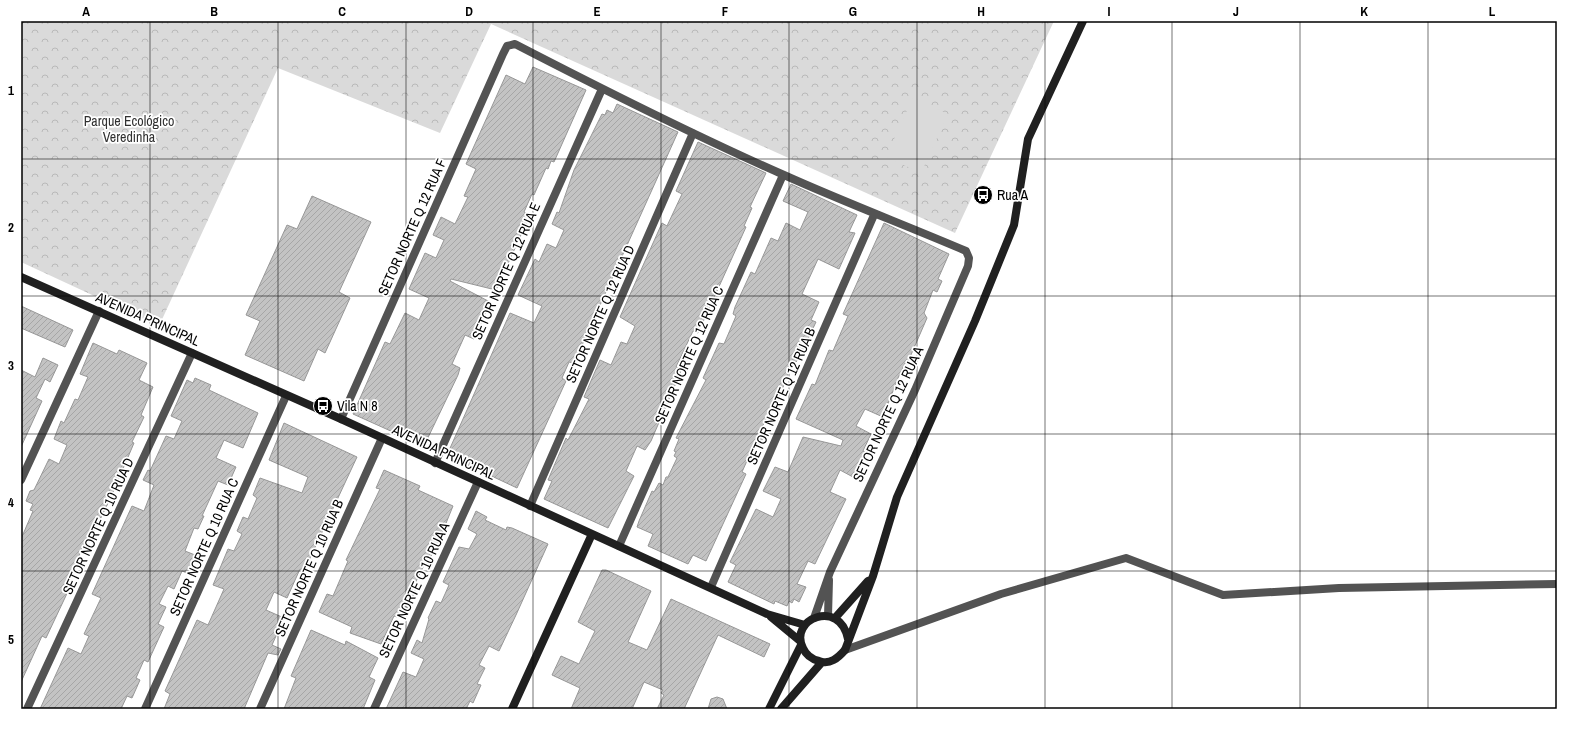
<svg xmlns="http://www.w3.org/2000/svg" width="1578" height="730" viewBox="0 0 1578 730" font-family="'Archivo Narrow',sans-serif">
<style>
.forest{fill:url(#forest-crowns)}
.garden{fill:#dadada}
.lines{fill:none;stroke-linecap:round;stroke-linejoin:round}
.stream{stroke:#a1a1a1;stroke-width:4}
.building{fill:url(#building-hatch);stroke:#979797}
.street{stroke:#535353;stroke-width:8}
.secondary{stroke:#202020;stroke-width:8}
.grid{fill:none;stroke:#000;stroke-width:1;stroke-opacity:0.55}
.labels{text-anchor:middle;stroke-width:3.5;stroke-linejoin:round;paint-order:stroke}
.park-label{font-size:14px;fill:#313131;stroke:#fff}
.poi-label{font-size:14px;fill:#000;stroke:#fff;text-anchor:start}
.street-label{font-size:14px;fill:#000;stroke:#fff}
.neatline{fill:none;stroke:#000;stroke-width:1.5}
.grid-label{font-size:13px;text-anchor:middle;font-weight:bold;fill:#000}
</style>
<defs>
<pattern id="forest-crowns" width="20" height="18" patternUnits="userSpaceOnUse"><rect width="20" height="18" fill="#dadada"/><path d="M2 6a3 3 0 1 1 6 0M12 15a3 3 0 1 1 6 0" fill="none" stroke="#b9b9b9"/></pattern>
<pattern id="building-hatch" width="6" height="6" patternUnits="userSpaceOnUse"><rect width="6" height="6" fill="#c3c3c3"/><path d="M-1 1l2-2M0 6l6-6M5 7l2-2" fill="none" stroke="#a6a6a6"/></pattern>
</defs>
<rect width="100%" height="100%" fill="#fff"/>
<!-- forest -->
<path class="forest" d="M 21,21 L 1054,21 L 955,233 L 491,24 L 440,133 L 278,68 L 159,326 L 21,262 Z"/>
<!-- garden -->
<path class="garden" d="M 913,97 L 948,114 L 921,173 L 886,157 Z"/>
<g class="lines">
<!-- stream -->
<path class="stream" d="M 21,22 L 23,21"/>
</g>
<!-- building -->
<path class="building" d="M 533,67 L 586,90 L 554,162 L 551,161 L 548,169 L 546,168 L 534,195 L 532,194 L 524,212 L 530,215 L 496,290 L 451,279 L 450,281 L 490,302 L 474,339 L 465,335 L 452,364 L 460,368 L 458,375 L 424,446 L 353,414 L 385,342 L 390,344 L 405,313 L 419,320 L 429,298 L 409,289 L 425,253 L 436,258 L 444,240 L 433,235 L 441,217 L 455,224 L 468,197 L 464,196 L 476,169 L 466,164 L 506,75 L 525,84 Z
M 617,104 L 678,132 L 574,363 L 569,362 L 562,378 L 566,381 L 517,488 L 447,455 L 510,313 L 534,323 L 542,306 L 518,295 L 535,259 L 539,262 L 547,244 L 556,248 L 564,230 L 552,224 L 557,212 L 559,213 L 574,170 L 602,114 L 605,115 L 607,110 L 613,113 Z
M 698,142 L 766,173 L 750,207 L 752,208 L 744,226 L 746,227 L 698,333 L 693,331 L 676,367 L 682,369 L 651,441 L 645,450 L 637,446 L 626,471 L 634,476 L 608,528 L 544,499 L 552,481 L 548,480 L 566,438 L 568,440 L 589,399 L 584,397 L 600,360 L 611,365 L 621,342 L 627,344 L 635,326 L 620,317 L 662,223 L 667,226 L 682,194 L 676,191 Z
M 791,184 L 857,215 L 849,232 L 855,233 L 839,269 L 818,259 L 802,294 L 819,302 L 811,320 L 816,322 L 799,358 L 796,362 L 793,360 L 775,409 L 772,408 L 762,427 L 767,428 L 759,447 L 754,445 L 742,472 L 746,474 L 706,561 L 693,555 L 688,564 L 648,546 L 653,534 L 637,527 L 639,521 L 652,491 L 654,492 L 659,483 L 663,485 L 666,477 L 668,477 L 677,458 L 674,456 L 676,452 L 674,451 L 679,439 L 676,438 L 706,380 L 703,378 L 719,343 L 724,344 L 736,316 L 733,314 L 735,307 L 751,272 L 755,274 L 771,238 L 778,241 L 786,223 L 800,230 L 808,212 L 783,201 Z
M 312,196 L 371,222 L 339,292 L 350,298 L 325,353 L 318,349 L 304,381 L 245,355 L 260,321 L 246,315 L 287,225 L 297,229 Z
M 884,223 L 949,254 L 938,279 L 942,281 L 937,292 L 933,290 L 924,313 L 927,318 L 907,364 L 905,363 L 898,378 L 883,417 L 865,409 L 856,426 L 871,434 L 863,451 L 866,453 L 853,477 L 840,470 L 830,492 L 846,499 L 815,564 L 808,561 L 797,584 L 806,587 L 799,602 L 794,599 L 792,603 L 789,601 L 787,606 L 775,601 L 774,604 L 728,582 L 736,565 L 730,562 L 756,509 L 773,517 L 781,499 L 763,491 L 775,467 L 788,472 L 803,437 L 841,446 L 843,440 L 796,419 L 812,384 L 815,385 L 829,350 L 833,351 L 848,316 L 843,314 Z
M 21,306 L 73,330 L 65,347 L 21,328 Z
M 93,343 L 117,354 L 119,350 L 147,363 L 139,380 L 153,387 L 141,415 L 144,417 L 132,442 L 134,443 L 111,497 L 94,532 L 90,530 L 67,584 L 71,585 L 46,638 L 42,636 L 21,682 L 21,539 L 33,511 L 30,510 L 33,504 L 26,501 L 30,491 L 34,490 L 49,459 L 59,464 L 67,445 L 54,439 L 61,421 L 64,423 L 75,399 L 78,400 L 88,377 L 80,374 Z
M 43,358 L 58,365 L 50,382 L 45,379 L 36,398 L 42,401 L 21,447 L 21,370 L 35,377 Z
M 195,378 L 211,385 L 209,390 L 258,413 L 243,448 L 224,440 L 216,458 L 236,467 L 228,485 L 218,481 L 202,516 L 204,516 L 198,529 L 194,528 L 185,551 L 195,555 L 187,573 L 182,571 L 174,589 L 168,586 L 159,604 L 166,607 L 158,624 L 164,627 L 148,662 L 144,660 L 136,678 L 140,680 L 132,698 L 127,696 L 121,709 L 40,709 L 68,648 L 81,654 L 89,636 L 84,634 L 101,598 L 92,594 L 132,506 L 144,511 L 154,485 L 143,480 L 148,470 L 150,471 L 166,436 L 174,439 L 182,421 L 171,416 L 187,380 L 193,383 Z
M 284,423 L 357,457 L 304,571 L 300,569 L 287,598 L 274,592 L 266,610 L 284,618 L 272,645 L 281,649 L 278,655 L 268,653 L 244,709 L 164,709 L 170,694 L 165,691 L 197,620 L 208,625 L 224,589 L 213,585 L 228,549 L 234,551 L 242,534 L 237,531 L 243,517 L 248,519 L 257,498 L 253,495 L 260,478 L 302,493 L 308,477 L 269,460 Z
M 384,470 L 420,486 L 418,490 L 453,506 L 440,538 L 427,564 L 425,563 L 412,590 L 416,591 L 407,609 L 401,608 L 397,617 L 394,616 L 381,644 L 350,633 L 352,627 L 319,612 L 327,594 L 333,596 L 348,561 L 346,560 L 380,489 L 376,488 Z
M 476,511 L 487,517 L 485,520 L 506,530 L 507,527 L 512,528 L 548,544 L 516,615 L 499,651 L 489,646 L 479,665 L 485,668 L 477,684 L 481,685 L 473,703 L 470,701 L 466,709 L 386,709 L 403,672 L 416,677 L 424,659 L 411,653 L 417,640 L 422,643 L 429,619 L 428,618 L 436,601 L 441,603 L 449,585 L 443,582 L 459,547 L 469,549 L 477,534 L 468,529 Z
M 602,570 L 606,570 L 651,591 L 628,642 L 647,650 L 671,599 L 770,644 L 764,657 L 718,635 L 684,709 L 657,709 L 664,695 L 661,693 L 663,690 L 644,682 L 632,709 L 571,709 L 580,688 L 552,675 L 561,656 L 579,664 L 595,631 L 578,622 Z
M 311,630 L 345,645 L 346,641 L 378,658 L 369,677 L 375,680 L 363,709 L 284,709 L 296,678 L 291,676 Z
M 717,697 L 723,699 L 727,709 L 708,709 L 711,699 Z"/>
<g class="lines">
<!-- street -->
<path class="street" d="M 341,419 L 503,54 L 507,46 L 515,44 C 604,90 693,135 784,175 C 844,202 905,225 966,251 L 969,258 L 968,266 L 915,390 L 830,572 L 814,618
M 435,463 L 602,89
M 21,480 L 99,311
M 530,506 L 693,133
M 619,546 L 783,175
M 711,587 L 874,215
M 828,616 L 829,580
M 845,650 L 1001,594 L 1126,558 L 1223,595 L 1339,588 L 1557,584
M 27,709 L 192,353
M 145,709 L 286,396
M 260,709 L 382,438
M 374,709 L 478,482"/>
<!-- secondary -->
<path class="secondary" d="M 21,277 L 341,419 L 767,614 L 805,625
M 771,617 L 800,641
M 835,618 L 868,581
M 848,639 C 840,598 788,619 803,648 C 806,655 811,659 819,661 C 830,665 838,658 845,650 L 873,576 L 897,497 L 975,321 L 1014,225 L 1028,139 L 1083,21
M 512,709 L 592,534
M 769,709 L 801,645
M 781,709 L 822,662"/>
</g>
<!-- grid -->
<path class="grid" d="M 150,21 L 150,709M 278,21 L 278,709M 406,21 L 406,709M 533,21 L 533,709M 661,21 L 661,709M 789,21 L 789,709M 917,21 L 917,709M 1045,21 L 1045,709M 1172,21 L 1172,709M 1300,21 L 1300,709M 1428,21 L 1428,709M 21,159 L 1557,159M 21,296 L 1557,296M 21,434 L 1557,434M 21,571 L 1557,571"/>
<!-- icons -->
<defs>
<g id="bus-disc" transform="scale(1)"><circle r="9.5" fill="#000" stroke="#fff"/><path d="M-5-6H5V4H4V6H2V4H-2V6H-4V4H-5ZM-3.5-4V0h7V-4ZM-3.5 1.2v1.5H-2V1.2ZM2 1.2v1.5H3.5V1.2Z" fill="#fff"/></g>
</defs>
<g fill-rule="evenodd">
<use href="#bus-disc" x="983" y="195"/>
<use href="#bus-disc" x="323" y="406"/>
</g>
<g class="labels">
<!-- park labels -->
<g class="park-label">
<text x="129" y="126">Parque Ecológico<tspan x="129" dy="16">Veredinha</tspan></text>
</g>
<!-- poi labels -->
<g class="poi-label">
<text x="997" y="200">Rua A</text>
<text x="337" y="411">Vila N 8</text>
</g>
<!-- street labels -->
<g class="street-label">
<text transform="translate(412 227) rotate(-66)" y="5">SETOR NORTE Q 12 RUA F</text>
<text transform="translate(506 271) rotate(-66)" y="5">SETOR NORTE Q 12 RUA E</text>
<text transform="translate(600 314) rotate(-66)" y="5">SETOR NORTE Q 12 RUA D</text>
<text transform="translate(148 319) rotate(24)" y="5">AVENIDA PRINCIPAL</text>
<text transform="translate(689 355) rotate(-66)" y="5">SETOR NORTE Q 12 RUA C</text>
<text transform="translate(781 396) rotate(-66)" y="5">SETOR NORTE Q 12 RUA B</text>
<text transform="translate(888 414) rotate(-65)" y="5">SETOR NORTE Q 12 RUA A</text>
<text transform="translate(444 452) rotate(25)" y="5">AVENIDA PRINCIPAL</text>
<text transform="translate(98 526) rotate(-65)" y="5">SETOR NORTE Q 10 RUA D</text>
<text transform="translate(204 547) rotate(-66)" y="5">SETOR NORTE Q 10 RUA C</text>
<text transform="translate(309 568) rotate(-66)" y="5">SETOR NORTE Q 10 RUA B</text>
<text transform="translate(414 590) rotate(-65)" y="5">SETOR NORTE Q 10 RUA A</text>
</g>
</g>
<!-- border -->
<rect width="1578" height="730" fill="none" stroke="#ffffff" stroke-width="44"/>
<rect x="22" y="22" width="1534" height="686" class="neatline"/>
<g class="grid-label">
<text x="86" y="16">A</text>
<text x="214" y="16">B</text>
<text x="342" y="16">C</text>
<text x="469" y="16">D</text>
<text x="597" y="16">E</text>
<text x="725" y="16">F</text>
<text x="853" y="16">G</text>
<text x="981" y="16">H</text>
<text x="1109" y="16">I</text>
<text x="1236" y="16">J</text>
<text x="1364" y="16">K</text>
<text x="1492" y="16">L</text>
<text x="11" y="95">1</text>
<text x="11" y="232">2</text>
<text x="11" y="370">3</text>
<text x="11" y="507">4</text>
<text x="11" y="644">5</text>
</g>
</svg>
